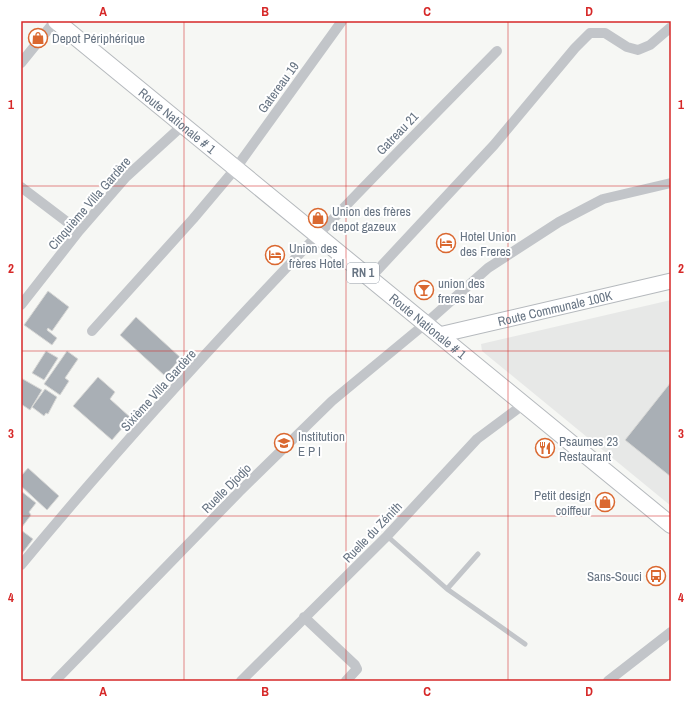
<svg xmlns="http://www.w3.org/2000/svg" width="692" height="702" viewBox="0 0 692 702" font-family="'Archivo Narrow',sans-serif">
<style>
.built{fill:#e7e8e7}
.building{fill:#a9afb5;stroke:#d8d8d6}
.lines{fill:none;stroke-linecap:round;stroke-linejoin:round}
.secondary-casing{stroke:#b5b9bd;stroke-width:17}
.primary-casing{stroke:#b5b9bd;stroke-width:18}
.lane{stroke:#c2c5c9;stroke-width:5}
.street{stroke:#c2c5c9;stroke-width:10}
.secondary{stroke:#fff;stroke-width:15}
.primary{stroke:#fff;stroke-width:16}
.grid{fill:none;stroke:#d62828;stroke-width:1;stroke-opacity:0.55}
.labels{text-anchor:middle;stroke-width:4;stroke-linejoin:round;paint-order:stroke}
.shield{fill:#fff;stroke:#959ea8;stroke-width:1}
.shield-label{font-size:12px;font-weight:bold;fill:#677483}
.poi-label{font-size:13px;fill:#677483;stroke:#fff;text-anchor:start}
.street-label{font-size:13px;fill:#677483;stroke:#fff}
.neatline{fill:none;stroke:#d62828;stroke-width:1.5}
.grid-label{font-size:13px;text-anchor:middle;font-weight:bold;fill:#d62828}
</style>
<rect width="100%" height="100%" fill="#f6f7f4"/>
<!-- built -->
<path class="built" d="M 671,300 L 671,506 L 482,351 L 481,344 Z"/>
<!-- building -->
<path class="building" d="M 48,291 L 69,307 L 52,331 L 48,328 L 47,330 L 57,338 L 52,345 L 24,325 Z
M 136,317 L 181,358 L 165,376 L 120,335 Z
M 46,351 L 58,358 L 44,380 L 32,373 Z
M 67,351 L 78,359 L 65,378 L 69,381 L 60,395 L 44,384 Z
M 98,377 L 115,392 L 110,399 L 131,418 L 112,440 L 73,406 Z
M 21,378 L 42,390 L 30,410 L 21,404 Z
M 671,382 L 671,477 L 625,440 Z
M 45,389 L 57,397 L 48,414 L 46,413 L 44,416 L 32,407 Z
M 28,468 L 59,496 L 47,510 L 21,486 L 21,476 Z
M 21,491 L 36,503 L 29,512 L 31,515 L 22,527 Z
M 21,530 L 33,539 L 21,555 Z"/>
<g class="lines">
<!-- secondary casing -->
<g class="secondary-casing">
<g id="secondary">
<path id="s1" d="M 439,335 L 671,281"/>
</g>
</g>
<!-- primary casing -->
<g class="primary-casing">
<g id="primary">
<path id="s2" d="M 56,21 L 671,525"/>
</g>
</g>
<!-- lane -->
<path class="lane" d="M 387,536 L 447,589 L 525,644
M 447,589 L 478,554"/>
<!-- street -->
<path class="street" d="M 21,63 L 55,21
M 21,187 L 79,231
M 370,278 L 494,145 L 575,48 L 590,33 L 605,33 L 627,47 L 638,50 L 650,45 L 671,27
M 21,305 L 79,231 L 126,177 L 183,125
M 92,331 L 193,219 L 236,168 L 342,21
M 21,565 C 170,385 333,217 497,51
M 304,617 L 355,665 L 357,669 L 346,681
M 55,681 L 239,492 L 332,401 L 425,324 L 488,268 L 559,222 L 603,199 L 671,183
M 241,681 L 387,536 L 477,439 L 524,404
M 608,681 L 671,632"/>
<!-- secondary -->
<use href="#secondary" class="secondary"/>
<!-- primary -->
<use href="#primary" class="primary"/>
</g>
<!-- grid -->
<path class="grid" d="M 184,21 L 184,681M 346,21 L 346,681M 508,21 L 508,681M 21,186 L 671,186M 21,351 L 671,351M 21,516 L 671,516"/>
<!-- icons -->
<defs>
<g id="shop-ring" transform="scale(1)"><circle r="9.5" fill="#fff" stroke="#da6830" stroke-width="1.5"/><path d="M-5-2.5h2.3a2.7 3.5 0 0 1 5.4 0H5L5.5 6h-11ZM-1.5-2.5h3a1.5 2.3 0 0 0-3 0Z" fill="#da6830"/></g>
<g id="hotel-ring" transform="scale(1)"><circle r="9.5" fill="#fff" stroke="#da6830" stroke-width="1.5"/><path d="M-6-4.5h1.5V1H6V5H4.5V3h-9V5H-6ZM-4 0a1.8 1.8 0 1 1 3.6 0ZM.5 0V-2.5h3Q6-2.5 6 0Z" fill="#da6830"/></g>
<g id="bar-ring" transform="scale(1)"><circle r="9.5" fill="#fff" stroke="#da6830" stroke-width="1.5"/><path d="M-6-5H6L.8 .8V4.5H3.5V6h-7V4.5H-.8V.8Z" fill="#da6830"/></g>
<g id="school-ring" transform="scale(1)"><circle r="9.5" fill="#fff" stroke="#da6830" stroke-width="1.5"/><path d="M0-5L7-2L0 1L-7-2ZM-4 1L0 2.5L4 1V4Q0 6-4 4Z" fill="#da6830"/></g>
<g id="restaurant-ring" transform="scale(1)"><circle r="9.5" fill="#fff" stroke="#da6830" stroke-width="1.5"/><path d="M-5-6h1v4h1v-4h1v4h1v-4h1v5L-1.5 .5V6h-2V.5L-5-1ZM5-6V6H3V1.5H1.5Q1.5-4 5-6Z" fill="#da6830"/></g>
<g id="bus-ring" transform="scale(1)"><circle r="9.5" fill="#fff" stroke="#da6830" stroke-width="1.5"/><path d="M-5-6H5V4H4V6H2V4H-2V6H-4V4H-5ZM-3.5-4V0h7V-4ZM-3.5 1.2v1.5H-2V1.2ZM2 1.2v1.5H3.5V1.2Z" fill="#da6830"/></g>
</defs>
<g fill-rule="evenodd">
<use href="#shop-ring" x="38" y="38"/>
<use href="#shop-ring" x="318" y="218"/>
<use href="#hotel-ring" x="446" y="243"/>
<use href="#hotel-ring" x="275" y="255"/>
<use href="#bar-ring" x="424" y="290"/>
<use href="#school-ring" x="284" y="443"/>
<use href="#restaurant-ring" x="545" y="448"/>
<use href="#shop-ring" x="605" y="502"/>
<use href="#bus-ring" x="656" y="576"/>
</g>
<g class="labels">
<!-- shield labels -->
<rect class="shield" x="347" y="263" width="32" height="20" rx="3"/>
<g class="shield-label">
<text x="363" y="277">RN 1</text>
</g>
<!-- poi labels -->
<g class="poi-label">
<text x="52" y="43">Depot Périphérique</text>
<text x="332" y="216">Union des frères<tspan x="332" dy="15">depot gazeux</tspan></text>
<text x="460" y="241">Hotel Union<tspan x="460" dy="15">des Freres</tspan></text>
<text x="289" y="253">Union des<tspan x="289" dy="15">frères Hotel</tspan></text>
<text x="438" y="288">union des<tspan x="438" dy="15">freres bar</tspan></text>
<text x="298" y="441">Institution<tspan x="298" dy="15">E P I</tspan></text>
<text x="559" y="446">Psaumes 23<tspan x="559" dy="15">Restaurant</tspan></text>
<text x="591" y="500" text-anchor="end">Petit design<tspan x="591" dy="15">coiffeur</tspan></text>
<text x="642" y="581" text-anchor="end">Sans-Souci</text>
</g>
<!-- street labels -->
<g class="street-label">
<text transform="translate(278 87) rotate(-54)" y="5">Gatereau 19</text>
<text dy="5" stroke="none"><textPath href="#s2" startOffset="157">Route Nationale # 1</textPath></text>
<text transform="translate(397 133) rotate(-46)" y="5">Gatreau 21</text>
<text transform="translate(89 203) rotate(-49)" y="5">Cinquième Villa Gardère</text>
<text dy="5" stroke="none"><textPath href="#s1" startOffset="119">Route Communale 100K</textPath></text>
<text dy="5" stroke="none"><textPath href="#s2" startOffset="481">Route Nationale # 1</textPath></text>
<text transform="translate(158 390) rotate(-48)" y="5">Sixième Villa Gardère</text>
<text transform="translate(226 488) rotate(-45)" y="5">Ruelle Djodjo</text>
<text transform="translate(372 532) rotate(-46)" y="5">Ruelle du Zénith</text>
</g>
</g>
<!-- border -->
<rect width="692" height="702" fill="none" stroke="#ffffff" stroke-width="44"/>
<rect x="22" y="22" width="648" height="658" class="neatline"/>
<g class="grid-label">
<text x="103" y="16">A</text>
<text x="265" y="16">B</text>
<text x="427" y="16">C</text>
<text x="589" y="16">D</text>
<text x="11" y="109">1</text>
<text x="681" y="109">1</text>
<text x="11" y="273">2</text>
<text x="681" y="273">2</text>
<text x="11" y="438">3</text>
<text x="681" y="438">3</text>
<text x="11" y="602">4</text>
<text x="681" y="602">4</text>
<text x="103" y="696">A</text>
<text x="265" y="696">B</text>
<text x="427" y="696">C</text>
<text x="589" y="696">D</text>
</g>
</svg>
